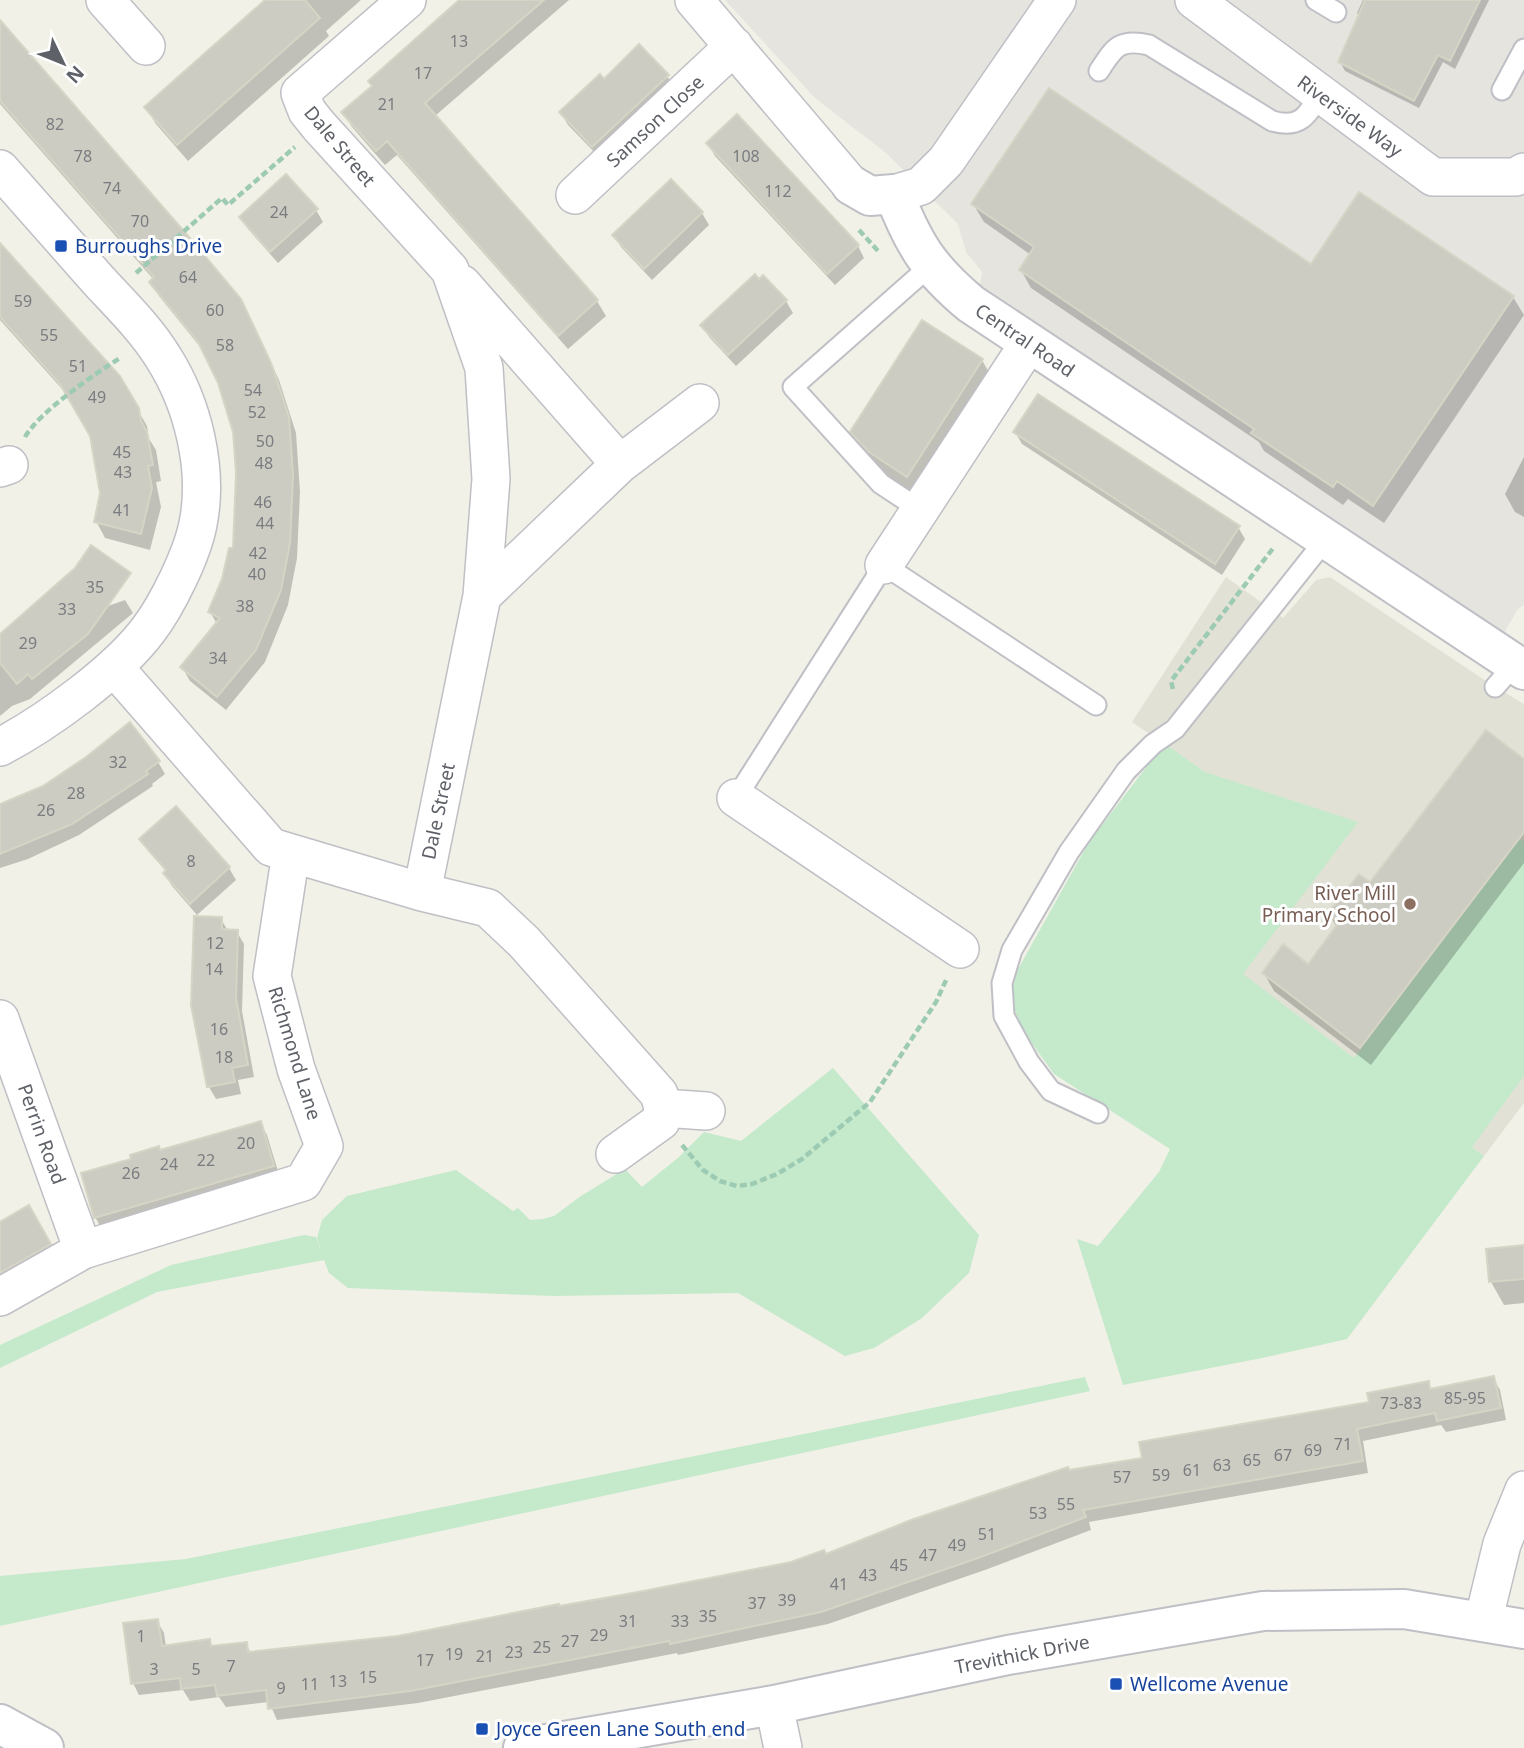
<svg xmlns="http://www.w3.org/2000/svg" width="1524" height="1748" viewBox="0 0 1524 1748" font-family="'Noto Sans',sans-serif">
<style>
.industrial{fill:#e5e4df}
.education{fill:#e1e1d5}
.green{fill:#c4e9cb}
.shadow{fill:#0003}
.building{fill:#ccccc3;stroke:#d6d5c5;stroke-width:2}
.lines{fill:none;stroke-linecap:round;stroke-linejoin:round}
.service-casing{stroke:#bfbfc6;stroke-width:23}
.minor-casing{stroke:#bfbfc6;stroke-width:40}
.tertiary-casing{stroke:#bfbfc6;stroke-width:42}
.path{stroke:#9ccab3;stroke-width:4.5;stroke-dasharray:7 3.5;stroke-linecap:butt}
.service{stroke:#fff;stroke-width:19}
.minor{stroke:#fff;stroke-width:37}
.tertiary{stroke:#fff;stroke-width:38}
.transit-dot{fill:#1a4fb4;stroke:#fff;stroke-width:2.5}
.education-dot{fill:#8d6e63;stroke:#fff;stroke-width:2.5}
.labels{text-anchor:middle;stroke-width:6;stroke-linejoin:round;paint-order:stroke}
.number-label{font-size:16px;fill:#7a7c7f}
.street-label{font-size:19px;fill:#5e6168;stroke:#fff}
.transit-label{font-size:19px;fill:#164399;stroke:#fff;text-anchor:start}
.education-label{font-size:19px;fill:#785e54;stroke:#fff;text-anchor:end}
</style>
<rect width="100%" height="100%" fill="#f1f1e7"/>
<!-- industrial -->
<path class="industrial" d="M 725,0 L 1524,0 L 1524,605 L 1518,609 L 1504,633 L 1403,569 L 980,285 L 982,272 L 966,252 L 958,224 L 886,153 L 815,98 Z"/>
<!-- education -->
<path class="education" d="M 1226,577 L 1283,618 L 1316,580 L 1330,577 L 1489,683 L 1524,704 L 1524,1103 L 1484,1156 L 1242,974 L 1348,835 L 1205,772 L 1132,722 Z"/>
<!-- green -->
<path class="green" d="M 1168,746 L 1205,772 L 1358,822 L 1243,974 L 1354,1058 L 1519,838 L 1524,842 L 1524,1076 L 1472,1147 L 1484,1156 L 1347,1339 L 1262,1358 L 1123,1385 L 1077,1239 L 1098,1246 L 1159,1172 L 1170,1149 L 1054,1074 L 1026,1035 L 1012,1005 L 1013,978 L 1089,842 L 1154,757 Z
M 833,1068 L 979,1235 L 969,1273 L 922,1318 L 874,1348 L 845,1356 L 738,1293 L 554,1296 L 348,1288 L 329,1273 L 324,1260 L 157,1292 L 0,1368 L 0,1345 L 171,1265 L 304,1235 L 316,1237 L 322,1254 L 317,1238 L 322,1220 L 347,1196 L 456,1170 L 513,1211 L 518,1208 L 530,1220 L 543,1219 L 554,1216 L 581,1196 L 625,1169 L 642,1187 L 679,1157 L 704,1132 L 741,1141 Z
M 1085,1377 L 1090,1391 L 0,1626 L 0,1576 L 186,1559 Z"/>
<!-- shadow -->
<path class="shadow" d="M 269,0 L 361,0 L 326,31 L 329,36 L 188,161 L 156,124 L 146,107 Z
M 461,0 L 569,0 L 435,116 L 597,301 L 606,316 L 568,349 L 397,155 L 385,165 L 352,127 L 343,112 L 373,87 Z
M 1363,0 L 1489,0 L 1455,69 L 1443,62 L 1419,108 L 1345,71 L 1340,62 L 1360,17 L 1357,13 Z
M 0,22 L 247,315 L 279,380 L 296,433 L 300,492 L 297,558 L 288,605 L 265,662 L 226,710 L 190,681 L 182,667 L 217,624 L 210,612 L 235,550 L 238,473 L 235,432 L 220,382 L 205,353 L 159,296 L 151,282 L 154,280 L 0,104 Z
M 667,76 L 674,88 L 600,158 L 568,125 L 561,113 L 604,81 Z
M 708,144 L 858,246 L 864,258 L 835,285 L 715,156 Z
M 671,181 L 702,213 L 709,225 L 652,280 L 621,247 L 614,235 Z
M 973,204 L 1312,266 L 1513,297 L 1524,315 L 1384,523 L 1348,499 L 1343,505 L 1264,451 L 1259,442 L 1031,288 L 1021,270 L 1031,255 L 984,222 Z
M 316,210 L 323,222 L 278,263 L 248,229 L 241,217 Z
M 0,243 L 118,376 L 147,426 L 149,439 L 156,450 L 161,481 L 156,482 L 161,507 L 150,550 L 105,538 L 96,521 L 102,493 L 92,436 L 72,400 L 0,320 Z
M 786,301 L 793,313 L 736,366 L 709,337 L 702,325 Z
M 982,360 L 996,385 L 922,500 L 885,477 L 866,456 L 852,432 Z
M 1015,432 L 1238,527 L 1245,539 L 1222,575 L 1022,444 Z
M 1524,457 L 1524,517 L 1515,512 L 1505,494 Z
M 125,600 L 133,613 L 30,699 L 12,706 L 0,716 L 0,644 Z
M 1524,761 L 1524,863 L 1371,1065 L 1274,991 L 1264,973 L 1309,966 L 1337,927 L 1329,914 L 1370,885 Z
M 158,762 L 165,774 L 152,784 L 153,786 L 79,835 L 28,859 L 0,868 L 0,806 Z
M 176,808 L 229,868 L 236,880 L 197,915 L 172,886 L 165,874 L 167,872 L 148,851 L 141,839 Z
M 221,919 L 228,931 L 237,932 L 244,944 L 242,1011 L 254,1077 L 238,1080 L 241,1094 L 216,1099 L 209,1087 L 192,1005 Z
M 260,1123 L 267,1135 L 280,1178 L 102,1229 L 95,1217 L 160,1152 Z
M 29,1208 L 56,1257 L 0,1289 L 0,1224 Z
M 1524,1247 L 1524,1303 L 1504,1305 L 1491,1282 Z
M 1493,1378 L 1500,1390 L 1506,1420 L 1446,1432 L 1441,1425 L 1363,1441 L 1368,1473 L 1089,1522 L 1091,1530 L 985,1570 L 828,1624 L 678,1655 L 677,1653 L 418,1703 L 277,1720 L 269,1702 L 226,1707 L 219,1697 L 190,1701 L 183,1690 L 139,1695 L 133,1683 L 157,1621 L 164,1633 L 166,1647 L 209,1641 L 213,1648 L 246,1644 L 251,1653 L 399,1638 L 826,1556 L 1069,1472 L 1144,1459 L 1371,1403 L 1428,1383 L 1432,1390 Z"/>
<!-- building -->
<path class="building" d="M 265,0 L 305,0 L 320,18 L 177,145 L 144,107 Z
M 459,0 L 544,0 L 425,103 L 598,300 L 558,336 L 387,141 L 376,151 L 341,112 L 372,86 L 368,81 Z
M 1365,0 L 1480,0 L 1450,61 L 1438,55 L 1414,101 L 1338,62 Z
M 0,20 L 189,237 L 241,299 L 272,365 L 289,417 L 293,476 L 290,543 L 281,590 L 256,650 L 217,697 L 180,667 L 220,618 L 208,612 L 222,579 L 229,548 L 233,548 L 236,473 L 233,432 L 218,383 L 198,342 L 149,282 L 154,277 L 0,101 Z
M 639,44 L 669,75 L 592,147 L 559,112 L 600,74 L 604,79 Z
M 1049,88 L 1311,264 L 1359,192 L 1514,296 L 1373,506 L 1337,481 L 1333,487 L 1251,433 L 1254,429 L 1019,270 L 1034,247 L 971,204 Z
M 737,114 L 859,245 L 827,274 L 706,143 Z
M 286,174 L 318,209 L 270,252 L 239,217 Z
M 671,179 L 703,212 L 644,269 L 612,235 Z
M 0,243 L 120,376 L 139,408 L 141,421 L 147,432 L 153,465 L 148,466 L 152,488 L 141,534 L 94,522 L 100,493 L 90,436 L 60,384 L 0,317 Z
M 755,274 L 759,279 L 763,275 L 787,300 L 728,355 L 700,325 Z
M 922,320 L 983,359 L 907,477 L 869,452 L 850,432 Z
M 1038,394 L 1240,526 L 1215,564 L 1013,432 Z
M 91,545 L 131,573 L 88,634 L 32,679 L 28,674 L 17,684 L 0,663 L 0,634 L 75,568 Z
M 130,722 L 160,761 L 146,771 L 148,774 L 72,824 L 0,854 L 0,804 L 43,786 L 86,757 Z
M 1486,730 L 1524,759 L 1524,832 L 1360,1048 L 1262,973 L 1283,944 L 1308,964 L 1339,922 L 1327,914 L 1359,874 L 1370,882 Z
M 176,806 L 230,867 L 190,904 L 163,873 L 166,870 L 139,839 Z
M 194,916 L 222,917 L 222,929 L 238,930 L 236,998 L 248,1065 L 232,1068 L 235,1082 L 207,1087 L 191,1005 Z
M 261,1121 L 274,1166 L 94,1218 L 81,1173 L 131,1159 L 130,1155 L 159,1146 L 160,1150 Z
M 29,1205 L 51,1244 L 0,1273 L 0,1222 Z
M 1524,1245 L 1524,1279 L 1489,1282 L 1486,1249 Z
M 1494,1376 L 1501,1408 L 1437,1421 L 1435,1413 L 1357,1429 L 1363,1461 L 1083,1510 L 1086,1517 L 978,1558 L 821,1612 L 670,1644 L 669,1641 L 410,1691 L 268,1709 L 266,1690 L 217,1696 L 215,1685 L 181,1689 L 180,1678 L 131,1684 L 123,1623 L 158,1619 L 162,1646 L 210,1639 L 211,1646 L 247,1642 L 248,1652 L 398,1636 L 559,1604 L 559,1606 L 638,1592 L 791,1562 L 824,1550 L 826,1554 L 911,1520 L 1068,1467 L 1069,1470 L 1142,1458 L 1139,1442 L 1369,1402 L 1367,1393 L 1429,1381 L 1430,1389 Z"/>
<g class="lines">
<!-- service casing -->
<g class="service-casing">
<path id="service" d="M 1316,0 L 1336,12
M 1099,71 C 1114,48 1119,38 1149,45 L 1272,121 C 1300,129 1307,116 1320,94
M 1502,90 L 1524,49
M 919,509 L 881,484 L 793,387 L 930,266
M 1495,687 L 1514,665
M 736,798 L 884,565 L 1096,705
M 1098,1113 L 1051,1091 L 1029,1062 L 1004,1016 L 1002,983 L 1012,950 L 1069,852 L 1126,771 L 1153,744 L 1175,729 L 1326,539"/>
</g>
<!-- minor casing -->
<g class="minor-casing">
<path id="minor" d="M 105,0 L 146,46
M 694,0 L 851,185
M 1194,0 L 1433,177 L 1516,177 L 1524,172
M 0,169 C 33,206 65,243 98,280 C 120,304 146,329 163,357 C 193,404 209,469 198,524 C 192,555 167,605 149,629 C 118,671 46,723 0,747
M 894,194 L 921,186 L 946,161 L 1057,0
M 575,195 L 734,46
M 462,284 L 620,464 L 482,596
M 620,464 L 700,403
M 0,468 L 9,465
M 884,565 L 1029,343
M 736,798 L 960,949
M 291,853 L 422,892 L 482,596 L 491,479 L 484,368 L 450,270 L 319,126 L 307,111 L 300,93 L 407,0
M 422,892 L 488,908 L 524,942 L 659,1094 L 663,1108 L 661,1121 L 615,1154
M 0,1019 L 83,1250
M 663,1108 L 706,1111
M 0,1297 L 83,1250 L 303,1182 L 324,1146 L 296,1069 L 272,976 L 291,853 L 271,847 L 114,667
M 1483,1622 L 1502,1544 L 1524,1490
M 774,1705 L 783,1748"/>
</g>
<!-- tertiary casing -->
<g class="tertiary-casing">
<path id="tertiary" d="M 851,185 L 870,196 L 894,194 C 914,245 929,269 971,304 L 1524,670
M 0,1724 L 44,1748
M 523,1748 L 774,1705 L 1008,1655 L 1263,1611 L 1404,1609 L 1524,1629"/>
</g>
<!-- path -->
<path class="path" d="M 859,230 L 879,252
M 136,273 L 222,198 L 228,205 L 295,147
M 25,437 C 40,411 95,374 120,358
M 1173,689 L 1171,681 L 1274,547
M 682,1145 L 703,1170 L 720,1181 L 737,1186 L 752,1184 L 777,1174 L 802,1159 L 870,1102 L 936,1002 L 947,978"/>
<!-- service -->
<use href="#service" class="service"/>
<!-- minor -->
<use href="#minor" class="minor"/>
<!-- tertiary -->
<use href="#tertiary" class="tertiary"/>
</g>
<!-- markers -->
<g class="transit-dot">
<rect x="54" y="239" width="14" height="14" rx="3.5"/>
<rect x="1109" y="1677" width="14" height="14" rx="3.5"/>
<rect x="475" y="1722" width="14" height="14" rx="3.5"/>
</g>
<circle class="education-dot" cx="1410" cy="904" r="7"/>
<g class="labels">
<!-- number labels -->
<g class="number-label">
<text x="459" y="47">13</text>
<text x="423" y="79">17</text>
<text x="387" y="110">21</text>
<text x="55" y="130">82</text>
<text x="83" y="162">78</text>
<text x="746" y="162">108</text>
<text x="112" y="194">74</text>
<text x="778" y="197">112</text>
<text x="279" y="218">24</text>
<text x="140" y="227">70</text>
<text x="188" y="283">64</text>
<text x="23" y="307">59</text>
<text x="215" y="316">60</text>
<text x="49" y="341">55</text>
<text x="225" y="351">58</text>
<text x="78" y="372">51</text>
<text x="253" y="396">54</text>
<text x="97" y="403">49</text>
<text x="257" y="418">52</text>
<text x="265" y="447">50</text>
<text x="122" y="458">45</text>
<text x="264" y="469">48</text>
<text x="123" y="478">43</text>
<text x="263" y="508">46</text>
<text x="122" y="516">41</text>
<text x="265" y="529">44</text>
<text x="258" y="559">42</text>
<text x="257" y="580">40</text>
<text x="95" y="593">35</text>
<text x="245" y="612">38</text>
<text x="67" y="615">33</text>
<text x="28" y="649">29</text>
<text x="218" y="664">34</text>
<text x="118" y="768">32</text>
<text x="76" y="799">28</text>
<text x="46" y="816">26</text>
<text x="191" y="867">8</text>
<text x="215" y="949">12</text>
<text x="214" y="975">14</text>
<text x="219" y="1035">16</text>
<text x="224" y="1063">18</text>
<text x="246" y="1149">20</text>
<text x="206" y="1166">22</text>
<text x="169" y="1170">24</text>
<text x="131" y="1179">26</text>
<text x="1465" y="1404">85-95</text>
<text x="1401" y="1409">73-83</text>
<text x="1343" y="1450">71</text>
<text x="1313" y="1456">69</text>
<text x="1283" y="1461">67</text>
<text x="1252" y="1466">65</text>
<text x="1222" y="1471">63</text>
<text x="1192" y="1476">61</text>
<text x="1161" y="1481">59</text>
<text x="1122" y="1483">57</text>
<text x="1066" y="1510">55</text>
<text x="1038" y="1519">53</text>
<text x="987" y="1540">51</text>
<text x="957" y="1551">49</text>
<text x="928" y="1561">47</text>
<text x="899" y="1571">45</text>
<text x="868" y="1581">43</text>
<text x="839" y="1590">41</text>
<text x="787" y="1606">39</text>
<text x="757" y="1609">37</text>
<text x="708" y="1622">35</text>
<text x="628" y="1627">31</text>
<text x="680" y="1627">33</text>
<text x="599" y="1641">29</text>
<text x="141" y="1642">1</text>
<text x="570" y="1647">27</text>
<text x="542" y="1653">25</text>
<text x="514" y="1658">23</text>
<text x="454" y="1660">19</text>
<text x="485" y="1662">21</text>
<text x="425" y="1666">17</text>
<text x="231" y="1672">7</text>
<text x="154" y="1675">3</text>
<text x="196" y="1675">5</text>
<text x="368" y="1683">15</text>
<text x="338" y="1687">13</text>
<text x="310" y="1690">11</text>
<text x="281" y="1694">9</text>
</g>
<!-- street labels -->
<g class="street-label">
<text transform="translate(1350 116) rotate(36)" y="7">Riverside Way</text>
<text transform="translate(655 121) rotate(-43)" y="7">Samson Close</text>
<text transform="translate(340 146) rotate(50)" y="7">Dale Street</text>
<text transform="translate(1025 340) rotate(34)" y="7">Central Road</text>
<text transform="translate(438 811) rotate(-78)" y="7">Dale Street</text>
<text transform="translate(295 1053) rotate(73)" y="7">Richmond Lane</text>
<text transform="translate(42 1134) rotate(70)" y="7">Perrin Road</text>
<text transform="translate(1022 1654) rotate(-11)" y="7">Trevithick Drive</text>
</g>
<!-- transit labels -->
<g class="transit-label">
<text x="75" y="253">Burroughs Drive</text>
<text x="1130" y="1691">Wellcome Avenue</text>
<text x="496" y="1736">Joyce Green Lane South end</text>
</g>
<!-- education labels -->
<g class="education-label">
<text x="1396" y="900">River Mill<tspan x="1396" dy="22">Primary School</tspan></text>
</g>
</g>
<!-- north arrow -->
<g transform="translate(63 63) rotate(133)" stroke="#ffffff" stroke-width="5" paint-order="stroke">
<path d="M0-5L12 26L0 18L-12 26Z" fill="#5e6168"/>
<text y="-10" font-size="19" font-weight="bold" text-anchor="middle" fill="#5e6168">N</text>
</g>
</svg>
